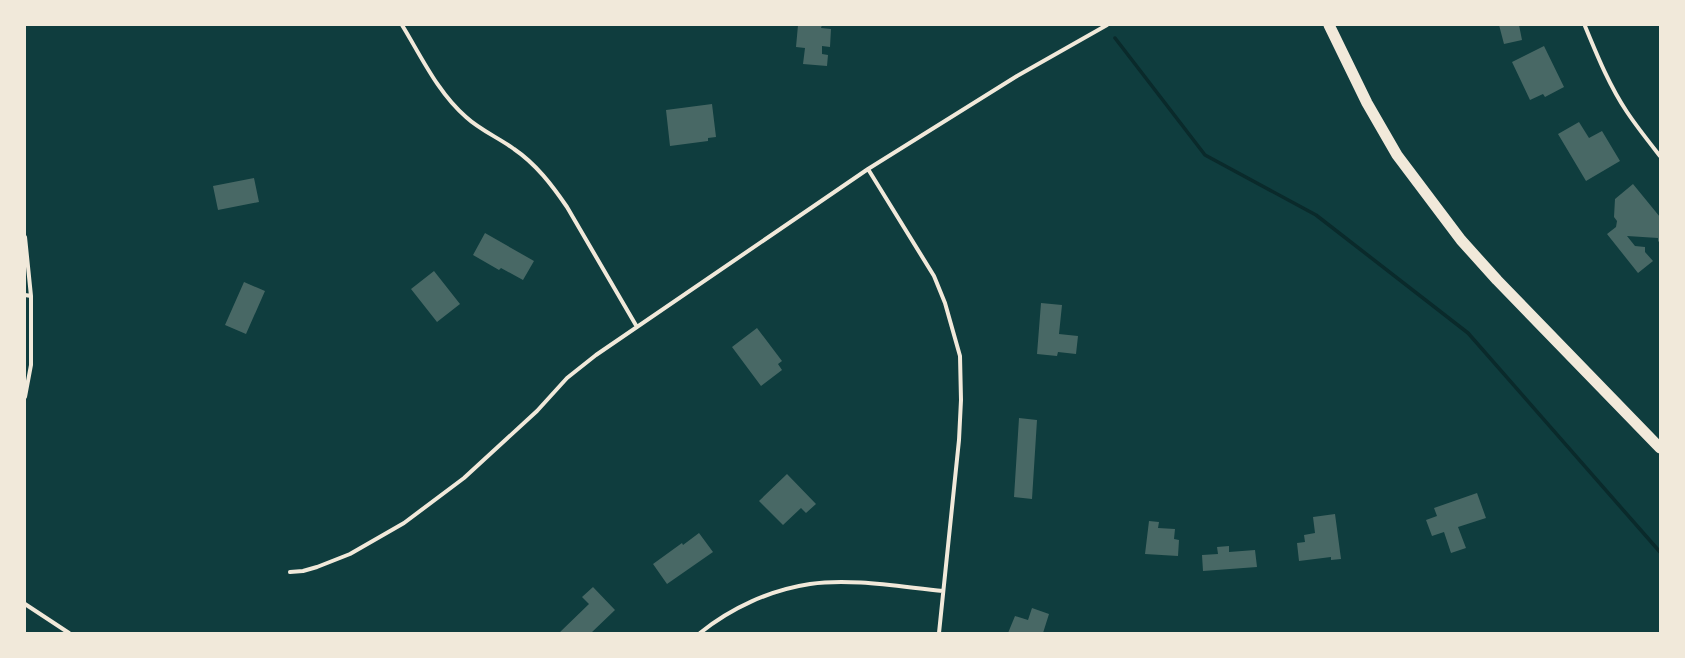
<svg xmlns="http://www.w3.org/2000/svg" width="1685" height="658" viewBox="0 0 1685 658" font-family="Jost,sans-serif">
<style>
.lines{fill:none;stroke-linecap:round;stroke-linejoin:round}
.stream{stroke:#0a2a2b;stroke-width:3.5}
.building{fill:#486865}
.minor{stroke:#f1e9da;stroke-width:4}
.trunk{stroke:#f1e9da;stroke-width:11}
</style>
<rect width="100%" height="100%" fill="#0f3d3e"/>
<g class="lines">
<!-- stream -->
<path class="stream" d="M 1115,38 L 1205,155 L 1316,215 L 1468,333 L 1660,552"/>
</g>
<!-- building -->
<path class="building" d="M 798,25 L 822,25 L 821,28 L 831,29 L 830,47 L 822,46 L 822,54 L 828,55 L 827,66 L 803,64 L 805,48 L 796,47 Z
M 1499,25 L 1519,25 L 1522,40 L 1504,44 Z
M 1544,46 L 1564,87 L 1545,97 L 1543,94 L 1530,100 L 1512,62 Z
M 712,104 L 716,137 L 708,138 L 708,141 L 670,146 L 666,110 Z
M 1579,122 L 1589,138 L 1602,131 L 1620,161 L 1586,181 L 1558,134 Z
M 254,178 L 259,202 L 218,210 L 213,186 Z
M 1633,184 L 1660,217 L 1660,240 L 1658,242 L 1658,238 L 1627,236 L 1635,246 L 1645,247 L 1645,252 L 1653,261 L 1638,273 L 1607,234 L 1616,227 L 1617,221 L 1614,217 L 1615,199 Z
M 485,233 L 534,261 L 523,280 L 501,268 L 499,270 L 473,255 Z
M 434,271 L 460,304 L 437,322 L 411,289 Z
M 244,282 L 265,291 L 246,334 L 225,325 Z
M 1041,303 L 1062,305 L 1059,334 L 1078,336 L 1076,354 L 1058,352 L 1057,356 L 1037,354 Z
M 757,328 L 782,361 L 778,364 L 782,370 L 761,386 L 732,347 Z
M 1019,418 L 1037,420 L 1032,499 L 1014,497 Z
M 787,474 L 816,504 L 806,513 L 801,508 L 783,525 L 759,501 Z
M 1477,493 L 1486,518 L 1458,527 L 1466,548 L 1451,553 L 1444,532 L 1432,536 L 1426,520 L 1437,516 L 1434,508 Z
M 1335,514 L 1341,559 L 1331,560 L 1331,557 L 1299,561 L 1297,543 L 1305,542 L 1304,535 L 1315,533 L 1313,517 Z
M 1149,521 L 1159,522 L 1158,528 L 1175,529 L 1174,539 L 1179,540 L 1178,556 L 1145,554 Z
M 699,533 L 713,552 L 667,584 L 653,564 L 682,543 L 683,545 Z
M 1229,546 L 1229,552 L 1255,550 L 1257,567 L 1203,571 L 1202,555 L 1218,554 L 1217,547 Z
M 593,587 L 615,610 L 591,633 L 559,633 L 589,604 L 582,597 Z
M 1032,608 L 1049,614 L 1043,633 L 1008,633 L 1015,616 L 1028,620 Z"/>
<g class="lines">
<!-- minor -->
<path class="minor" d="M 402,25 C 421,56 438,93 466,117 C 480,130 499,138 514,149 C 536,164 552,185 567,207 L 637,327
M 1585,26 C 1597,55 1609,85 1627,112 C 1637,127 1649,142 1660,156
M 868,169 L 934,276 L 945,303 L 960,356 L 961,400 L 959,440 L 939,633
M 25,237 L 31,296 L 31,365 L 25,397
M 25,295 L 31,296
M 290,572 L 303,571 L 317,567 L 350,554 L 404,523 L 464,478 L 537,411 L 567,378 L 596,355 L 868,169 L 1017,76 L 1107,25
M 25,604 L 69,633
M 700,633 C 731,608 770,590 810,584 C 852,578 901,587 943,591"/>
<!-- trunk -->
<path class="trunk" d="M 1329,25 L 1367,103 L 1397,155 L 1461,240 L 1497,280 L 1660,448"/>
</g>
<!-- border -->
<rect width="1685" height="658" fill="none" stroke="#f1e9da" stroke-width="52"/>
</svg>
